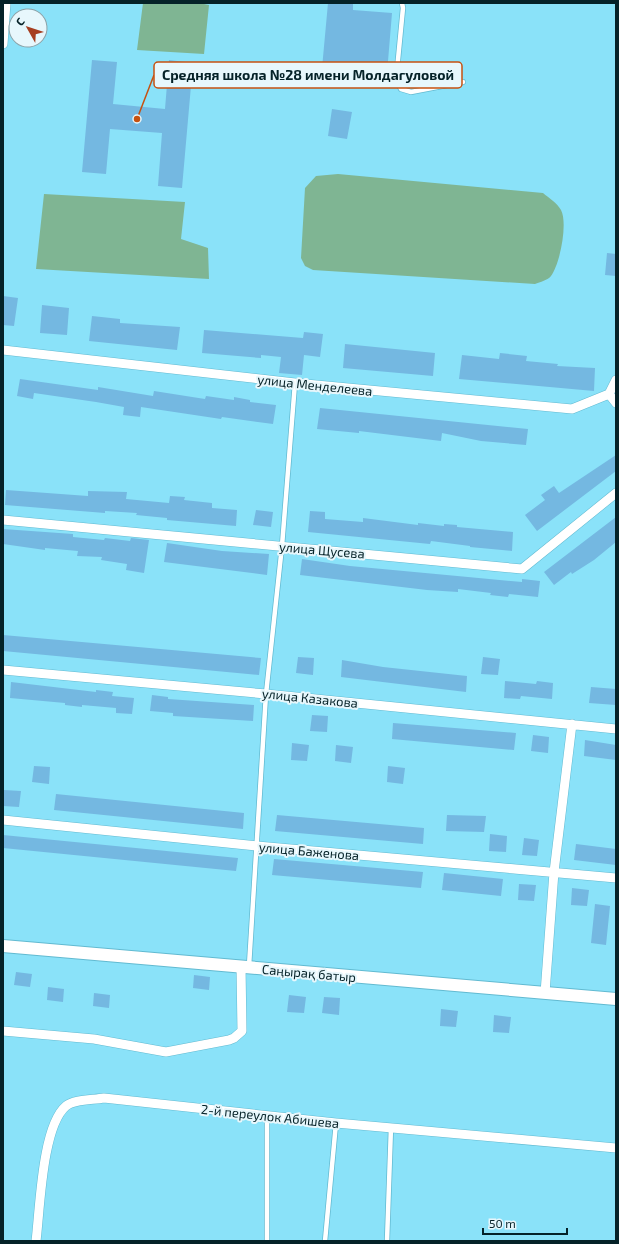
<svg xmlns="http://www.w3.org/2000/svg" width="619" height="1244" viewBox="0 0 619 1244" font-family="'Exo 2',sans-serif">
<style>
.green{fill:#7fb593}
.building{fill:#74b8e1}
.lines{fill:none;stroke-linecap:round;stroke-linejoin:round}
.service-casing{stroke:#62bad1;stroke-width:6}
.minor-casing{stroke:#62bad1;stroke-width:10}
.tertiary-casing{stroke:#62bad1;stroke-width:14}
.service{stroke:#fff;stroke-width:4.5}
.minor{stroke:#fff;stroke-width:9}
.tertiary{stroke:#fff;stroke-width:12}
.labels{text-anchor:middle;stroke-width:4;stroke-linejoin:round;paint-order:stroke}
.street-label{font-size:13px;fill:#052228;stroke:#e7f7fc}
.leader{fill:none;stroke:#c65110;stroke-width:1.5}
.callout-dot{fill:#c65110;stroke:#e7f7fc;stroke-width:1.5}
.callout{fill:#e7f7fc;stroke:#c65110;stroke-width:1.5}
.callout-label{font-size:14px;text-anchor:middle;font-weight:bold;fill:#052228}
</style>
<rect width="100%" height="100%" fill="#8ae2f9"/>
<!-- green -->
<path class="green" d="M 143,3 L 199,3 L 209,5 L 204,54 L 137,50 Z
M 338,174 L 543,193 C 549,198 557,203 561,210 C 568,223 560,264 551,276 C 548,280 540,282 535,284 L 313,270 L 305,266 L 301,258 L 305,188 L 316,176 Z
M 44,194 L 185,202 L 181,239 L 208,248 L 209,279 L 36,269 Z"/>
<!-- building -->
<path class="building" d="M 328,3 L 353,3 L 353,10 L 392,13 L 386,85 L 321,79 Z
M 92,60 L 117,62 L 113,104 L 165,109 L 169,60 L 193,63 L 182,188 L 158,186 L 162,133 L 110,129 L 106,174 L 82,172 Z
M 332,109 L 352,112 L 347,139 L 328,136 Z
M 607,253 L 616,254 L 616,276 L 605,275 Z
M 3,296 L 18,298 L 14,326 L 3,325 Z
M 42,305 L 69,308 L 67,335 L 40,333 Z
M 92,316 L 120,319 L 120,323 L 180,327 L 177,350 L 89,341 Z
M 204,330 L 303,338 L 304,332 L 323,334 L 320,357 L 304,355 L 302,375 L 279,373 L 281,357 L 261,355 L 261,358 L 202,353 Z
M 345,344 L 435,353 L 433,376 L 343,368 Z
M 500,353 L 527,356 L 526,361 L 558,364 L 557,366 L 595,368 L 594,391 L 459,379 L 462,355 L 499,359 Z
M 20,379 L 98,390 L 98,387 L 153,396 L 154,391 L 205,399 L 206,396 L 234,400 L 234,397 L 250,400 L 250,402 L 276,405 L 273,424 L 222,417 L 221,419 L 141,407 L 140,417 L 123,415 L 124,407 L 96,402 L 34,393 L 33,399 L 17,396 Z
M 320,408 L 528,429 L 526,445 L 481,441 L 442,433 L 441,441 L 359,431 L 359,433 L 317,429 Z
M 616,455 L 616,471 L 537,531 L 525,515 L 545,500 L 541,495 L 554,486 L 559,493 Z
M 6,490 L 88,496 L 88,491 L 127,492 L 126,499 L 169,503 L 170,496 L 185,497 L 184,500 L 212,503 L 212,508 L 237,510 L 236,526 L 167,520 L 167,518 L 136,515 L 137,513 L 105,511 L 105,513 L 5,505 Z
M 256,510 L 273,512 L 271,527 L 253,525 Z
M 310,511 L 325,512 L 325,519 L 363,522 L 363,518 L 418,525 L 418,523 L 444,526 L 444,524 L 457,525 L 457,527 L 513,532 L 512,551 L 470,547 L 470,546 L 431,541 L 430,544 L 308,532 Z
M 616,517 L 616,542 L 594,560 L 572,574 L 571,572 L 554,585 L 544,572 Z
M 3,529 L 73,534 L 73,537 L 104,540 L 105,538 L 130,541 L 131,538 L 149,540 L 144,573 L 126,570 L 127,564 L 101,560 L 102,557 L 77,556 L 78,551 L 45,548 L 45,550 L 3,544 Z
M 167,543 L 222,551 L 269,554 L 267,575 L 164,562 Z
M 302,559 L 350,566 L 468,577 L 522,582 L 522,579 L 540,581 L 538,597 L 509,594 L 508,597 L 490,595 L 491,593 L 458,589 L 458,592 L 427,590 L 300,575 Z
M 3,635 L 261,658 L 259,675 L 3,651 Z
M 298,657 L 314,658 L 313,675 L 296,673 Z
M 483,657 L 500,659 L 498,675 L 481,674 Z
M 342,660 L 383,667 L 467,676 L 466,692 L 341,677 Z
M 505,681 L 536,684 L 537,681 L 553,683 L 552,699 L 521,696 L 520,699 L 504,698 Z
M 11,682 L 96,692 L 96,690 L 113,692 L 112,696 L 134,698 L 132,714 L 116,713 L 116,708 L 82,705 L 82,707 L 65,705 L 65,703 L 10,698 Z
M 591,687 L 616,689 L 616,705 L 589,703 Z
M 152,695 L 168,697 L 168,699 L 254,705 L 253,721 L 173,716 L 173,713 L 150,711 Z
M 312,715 L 328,716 L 327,732 L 310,731 Z
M 393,723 L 516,733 L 514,750 L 392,739 Z
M 533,735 L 549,737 L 548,753 L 531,751 Z
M 585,740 L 616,745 L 616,760 L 584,756 Z
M 292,743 L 309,745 L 307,761 L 291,760 Z
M 336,745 L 353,747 L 351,763 L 335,761 Z
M 34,766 L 50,767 L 49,784 L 32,782 Z
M 388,766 L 405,768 L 403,784 L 387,782 Z
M 4,790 L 21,791 L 19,807 L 3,806 Z
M 56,794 L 244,813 L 243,829 L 54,810 Z
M 277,815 L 424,828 L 423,844 L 275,831 Z
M 447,815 L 486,816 L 484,832 L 446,831 Z
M 490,834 L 507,836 L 506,852 L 489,851 Z
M 3,835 L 238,858 L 236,871 L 3,848 Z
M 524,838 L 539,840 L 537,856 L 522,855 Z
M 576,844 L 616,849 L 616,865 L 574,860 Z
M 274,859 L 423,872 L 421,888 L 272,875 Z
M 444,873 L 503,879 L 501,896 L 442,890 Z
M 519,884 L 536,885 L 534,901 L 518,900 Z
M 572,888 L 589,890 L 587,906 L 571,905 Z
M 595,904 L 610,906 L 606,945 L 591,943 Z
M 16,972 L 32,974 L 30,987 L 14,985 Z
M 194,975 L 210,977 L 209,990 L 193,988 Z
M 48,987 L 64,989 L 63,1002 L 47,1000 Z
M 94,993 L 110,995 L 109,1008 L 93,1006 Z
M 289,995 L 306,997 L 304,1013 L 287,1012 Z
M 324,997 L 340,998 L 339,1015 L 322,1013 Z
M 441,1009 L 458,1011 L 456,1027 L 440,1026 Z
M 494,1015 L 511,1017 L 509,1033 L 493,1032 Z"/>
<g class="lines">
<!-- service casing -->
<g class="service-casing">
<path id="service" d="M 402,3 L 403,8 L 396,80 L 401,89 L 411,92 L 463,82
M 249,966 L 266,694 L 282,546 L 295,383
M 267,1115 L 267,1241
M 325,1241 L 336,1123
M 387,1241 L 391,1127"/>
</g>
<!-- minor casing -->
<g class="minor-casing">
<path id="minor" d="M 3,44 L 6,3
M 3,350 L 295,383 L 572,409 L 609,394 L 616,380
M 609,394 L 616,403
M 3,520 L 522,569 L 616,493
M 3,670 L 266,694 L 616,729
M 3,820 L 257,846 L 616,878
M 545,993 L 554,872 L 572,724
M 3,1031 L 94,1039 L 166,1052 L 229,1040 L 234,1038 L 242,1031 L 241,967
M 36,1241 C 40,1209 42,1126 66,1106 C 74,1099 93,1100 104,1098 L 336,1123 L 616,1148"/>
</g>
<!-- tertiary casing -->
<g class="tertiary-casing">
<path id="tertiary" d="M 3,946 L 616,999"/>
</g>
<!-- service -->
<use href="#service" class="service"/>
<!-- minor -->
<use href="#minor" class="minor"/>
<!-- tertiary -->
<use href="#tertiary" class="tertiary"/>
</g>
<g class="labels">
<!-- street labels -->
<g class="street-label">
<text transform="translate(315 385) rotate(6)" y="5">улица Менделеева</text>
<text transform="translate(322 550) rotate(5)" y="5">улица Щусева</text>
<text transform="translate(310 698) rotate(6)" y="5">улица Казакова</text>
<text transform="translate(309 851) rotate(5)" y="5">улица Баженова</text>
<text transform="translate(309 973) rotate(5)" y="5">Саңырақ батыр</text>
<text transform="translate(270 1116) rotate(6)" y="5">2-й переулок Абишева</text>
</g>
</g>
<!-- callouts -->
<path class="leader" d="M137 119L154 75"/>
<circle class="callout-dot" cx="137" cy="119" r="4"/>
<rect class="callout" x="154" y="62" width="308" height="26" rx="4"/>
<g class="callout-label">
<text x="308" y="80">Средняя школа №28 имени Молдагуловой</text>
</g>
<!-- border -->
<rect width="619" height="1244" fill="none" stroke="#052228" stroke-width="8"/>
<!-- north arrow -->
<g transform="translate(28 28) rotate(309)"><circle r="19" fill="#e7f7fc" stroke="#8da2a7"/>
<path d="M0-3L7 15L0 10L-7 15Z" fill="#a63e20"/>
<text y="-6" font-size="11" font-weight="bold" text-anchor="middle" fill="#052228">С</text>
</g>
<!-- scale -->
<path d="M483 1228v6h84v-6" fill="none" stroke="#052228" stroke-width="2"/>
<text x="489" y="1228" font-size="12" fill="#052228" stroke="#e7f7fc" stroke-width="3" paint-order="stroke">50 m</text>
</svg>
